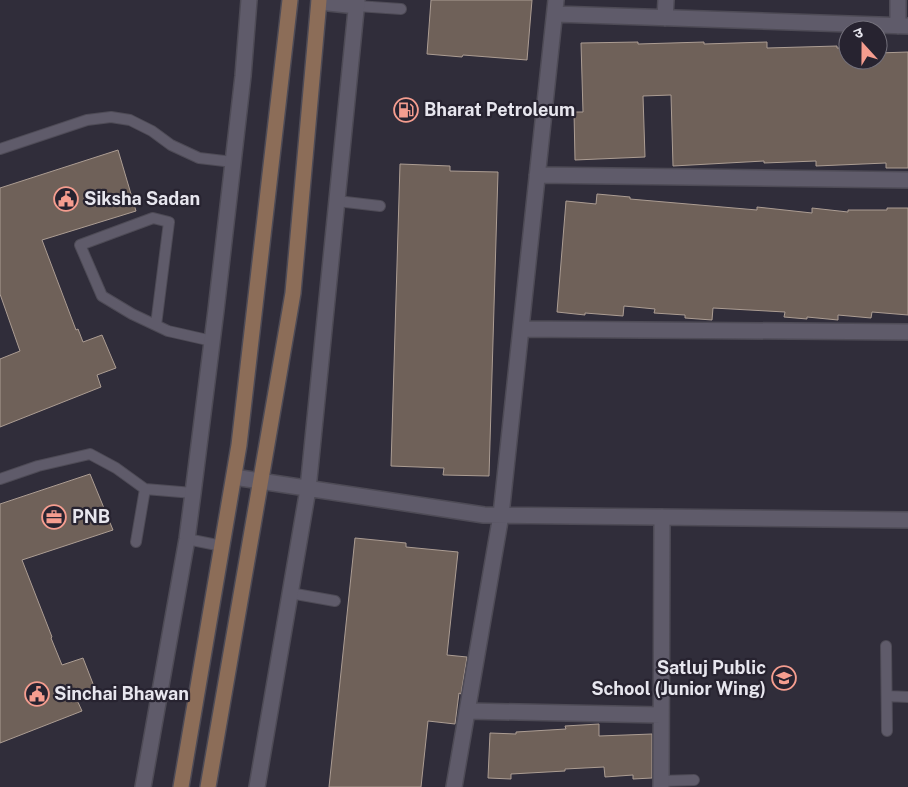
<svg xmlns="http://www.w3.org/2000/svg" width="908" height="787" viewBox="0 0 908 787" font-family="'Public Sans','Noto Sans Devanagari',sans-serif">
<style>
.building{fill:#6f6159;stroke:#ac9d93}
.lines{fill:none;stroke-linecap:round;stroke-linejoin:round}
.lane-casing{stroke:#4e4b56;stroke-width:12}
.street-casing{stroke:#4e4b56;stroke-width:18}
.secondary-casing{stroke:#4e4b56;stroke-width:18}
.lane{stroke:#5f5b6a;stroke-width:10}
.street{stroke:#5f5b6a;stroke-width:15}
.secondary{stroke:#8c6d58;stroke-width:15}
.labels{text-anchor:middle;stroke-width:4.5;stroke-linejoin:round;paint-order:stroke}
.poi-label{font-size:18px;font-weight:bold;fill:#e7e6ee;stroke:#272330;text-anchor:start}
</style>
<rect width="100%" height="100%" fill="#302d3a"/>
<!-- building -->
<path class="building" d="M 431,0 L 532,0 L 527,60 L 463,55 L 462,57 L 427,54 Z
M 638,42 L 638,44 L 704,42 L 704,44 L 767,42 L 767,48 L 837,46 L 837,48 L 848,48 L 848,60 L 878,60 L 878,53 L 908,52 L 908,168 L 886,168 L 886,163 L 816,166 L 816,161 L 764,163 L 764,161 L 673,166 L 671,95 L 643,96 L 645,157 L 575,160 L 574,112 L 583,112 L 581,43 Z
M 118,150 L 136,211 L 42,240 L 76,330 L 78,329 L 83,342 L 102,335 L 116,368 L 97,375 L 101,387 L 0,427 L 0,359 L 20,351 L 0,294 L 0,188 Z
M 400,164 L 450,166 L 450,171 L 498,172 L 489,476 L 443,475 L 444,468 L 391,466 Z
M 597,194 L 630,197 L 630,199 L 757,210 L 757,207 L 812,213 L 812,208 L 848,212 L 848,210 L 887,210 L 887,208 L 908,208 L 908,315 L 872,312 L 871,318 L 838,315 L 838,320 L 807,317 L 807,319 L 784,317 L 785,312 L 713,308 L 712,320 L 685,318 L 685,315 L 654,313 L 655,309 L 624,306 L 623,316 L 585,313 L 585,315 L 557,312 L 566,201 L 596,204 Z
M 90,474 L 113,530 L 22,560 L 52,637 L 51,638 L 62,665 L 83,658 L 97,694 L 77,700 L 82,711 L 0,743 L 0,504 Z
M 355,538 L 406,543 L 406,547 L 458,552 L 447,655 L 467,657 L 461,694 L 459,693 L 455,724 L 428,721 L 421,787 L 329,787 Z
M 599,724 L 599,736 L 652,734 L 652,778 L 633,779 L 633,775 L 605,777 L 604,767 L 565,769 L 565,771 L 511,774 L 511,779 L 488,778 L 490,733 L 516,734 L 516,732 L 566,729 L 565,726 Z"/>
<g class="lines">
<!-- lane casing -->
<g class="lane-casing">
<path id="lane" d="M 357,6 L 401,9
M 0,149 L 87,120 L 111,117 L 130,120 L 152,131 L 171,145 L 199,158 L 233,162
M 337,201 L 380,206
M 156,325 L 169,222 L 153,218 L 80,245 L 102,296 L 132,314 L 168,331 L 212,341
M 0,479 L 38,466 L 90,454 L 116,468 L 145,489 L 193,493
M 187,539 L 222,546
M 136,542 L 145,489
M 290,593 L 335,601
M 886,646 L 887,731
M 887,696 L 908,697
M 661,781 L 694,780"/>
</g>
<!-- street casing -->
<g class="street-casing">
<path id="street" d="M 319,2 L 357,6
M 555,14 L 908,26
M 665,18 L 666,0
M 898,26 L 898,0
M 537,175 L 908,180
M 521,329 L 908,332
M 234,477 L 484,515 L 908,520
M 467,711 L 661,715
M 143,787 L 187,539 L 193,493 L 216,310 L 243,76 L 249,0
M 257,787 L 308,489 L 357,0
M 454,787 L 501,515 L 556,0
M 661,787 L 662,517"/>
</g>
<!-- secondary casing -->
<g class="secondary-casing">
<path id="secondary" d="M 181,787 L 239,445 L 290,0
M 208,787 L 293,293 L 319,0"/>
</g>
<!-- lane -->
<use href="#lane" class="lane"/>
<!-- street -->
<use href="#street" class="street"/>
<!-- secondary -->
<use href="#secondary" class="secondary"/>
</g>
<!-- icons -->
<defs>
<g id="fuel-ring" transform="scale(1.25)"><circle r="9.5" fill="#272330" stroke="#f59d8f" stroke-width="1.5"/><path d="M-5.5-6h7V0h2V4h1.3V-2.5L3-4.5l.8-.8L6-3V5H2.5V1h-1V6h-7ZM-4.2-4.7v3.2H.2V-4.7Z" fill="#f59d8f"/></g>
<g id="civic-ring" transform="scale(1.25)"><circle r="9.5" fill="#272330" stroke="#f59d8f" stroke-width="1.5"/><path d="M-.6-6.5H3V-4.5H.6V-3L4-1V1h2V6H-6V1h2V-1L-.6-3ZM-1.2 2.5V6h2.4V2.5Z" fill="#f59d8f"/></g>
<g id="office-ring" transform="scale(1.25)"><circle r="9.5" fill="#272330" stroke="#f59d8f" stroke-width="1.5"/><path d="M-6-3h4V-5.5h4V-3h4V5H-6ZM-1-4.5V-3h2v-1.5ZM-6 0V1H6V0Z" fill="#f59d8f"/></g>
<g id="school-ring" transform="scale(1.25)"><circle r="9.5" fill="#272330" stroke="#f59d8f" stroke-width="1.5"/><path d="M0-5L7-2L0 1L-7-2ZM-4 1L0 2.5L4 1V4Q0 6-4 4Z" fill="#f59d8f"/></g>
</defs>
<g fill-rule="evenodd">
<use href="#fuel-ring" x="406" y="110"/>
<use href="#civic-ring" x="66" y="199"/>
<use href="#office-ring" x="54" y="517"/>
<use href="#school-ring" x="784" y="678"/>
<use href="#civic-ring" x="37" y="694"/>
</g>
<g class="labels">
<!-- poi labels -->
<g class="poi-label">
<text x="424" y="116">Bharat Petroleum</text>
<text x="84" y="205">Siksha Sadan</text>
<text x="72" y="523">PNB</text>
<text x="766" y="674" text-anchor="end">Satluj Public<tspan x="766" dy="21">School (Junior Wing)</tspan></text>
<text x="54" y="700">Sinchai Bhawan</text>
</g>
</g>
<!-- north arrow -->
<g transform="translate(863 45) rotate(339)"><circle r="24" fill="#272330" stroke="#74717c"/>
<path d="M0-4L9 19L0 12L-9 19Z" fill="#f59d8f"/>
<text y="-8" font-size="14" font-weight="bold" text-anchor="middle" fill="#e7e6ee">उ</text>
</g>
</svg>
